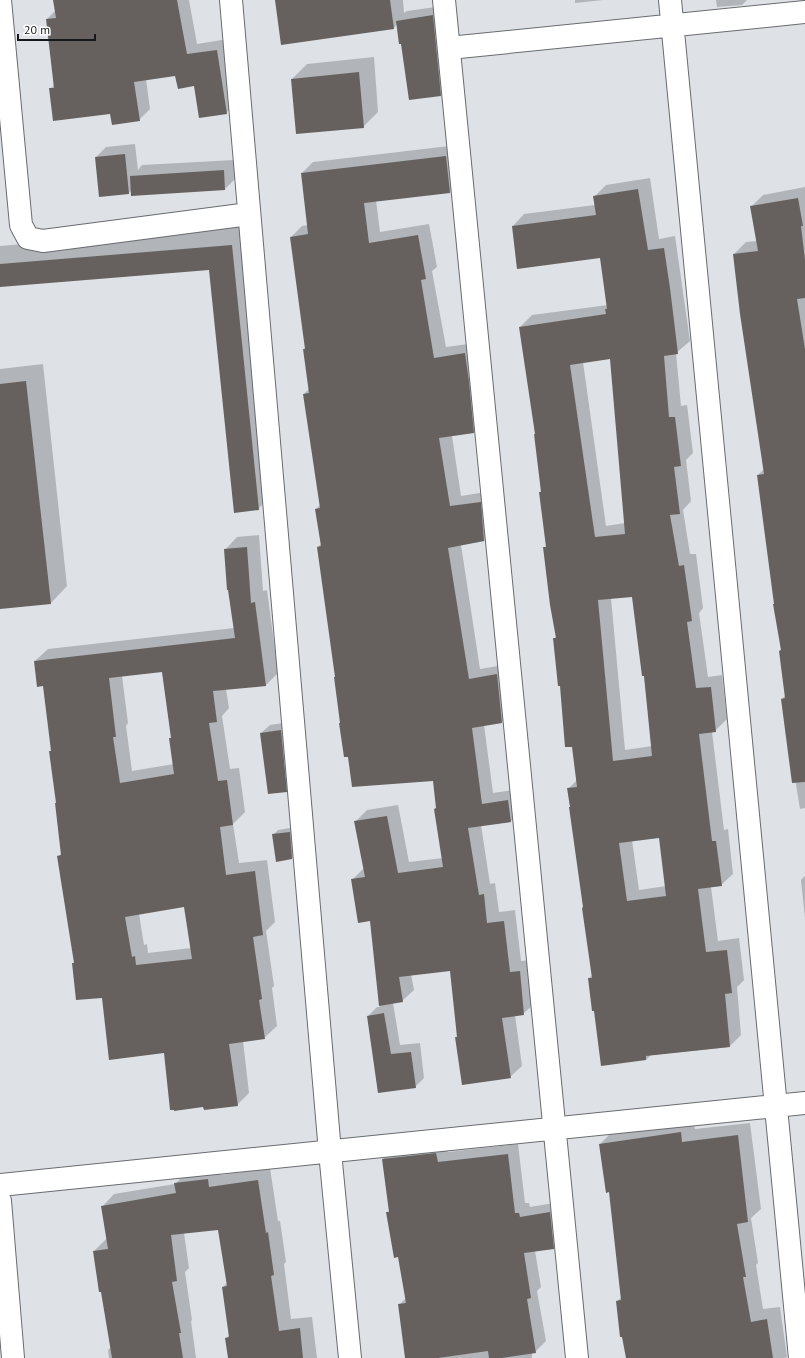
<svg xmlns="http://www.w3.org/2000/svg" width="805" height="1358" viewBox="0 0 805 1358" font-family="'PT Sans',sans-serif">
<style>
.shadow{fill:#0003;fill-rule:evenodd}
.building{fill:#66615f;fill-rule:evenodd}
.lines{fill:none;stroke-linecap:round;stroke-linejoin:round}
.street-casing{stroke:#686c6f;stroke-width:24}
.street{stroke:#fff;stroke-width:22}
</style>
<rect width="100%" height="100%" fill="#dee2e6"/>
<!-- shadow -->
<path class="shadow" d="M 54,0 L 189,0 L 197,44 L 228,39 L 237,102 L 226,113 L 195,85 L 176,75 L 146,79 L 150,109 L 139,120 L 111,113 L 50,89 L 54,85 L 47,19 L 56,10 Z
M 276,0 L 403,0 L 404,13 L 407,11 L 443,6 L 451,85 L 440,95 L 402,43 L 397,24 L 394,28 Z
M 575,0 L 603,0 L 575,3 Z
M 716,0 L 747,0 L 742,5 L 717,7 Z
M 374,57 L 378,112 L 363,127 L 292,79 L 307,64 Z
M 135,144 L 138,170 L 142,165 L 234,160 L 235,179 L 225,189 L 132,190 L 129,193 L 96,157 L 106,147 Z
M 458,145 L 461,180 L 450,192 L 376,200 L 380,232 L 429,224 L 437,267 L 432,271 L 446,347 L 476,343 L 485,421 L 473,432 L 452,436 L 461,496 L 492,491 L 495,529 L 484,541 L 461,545 L 480,669 L 509,664 L 513,711 L 502,722 L 484,725 L 493,793 L 519,789 L 522,810 L 511,821 L 481,825 L 490,884 L 495,883 L 499,912 L 515,910 L 521,961 L 531,960 L 535,1003 L 523,1014 L 515,1015 L 522,1066 L 510,1077 L 456,1037 L 458,1036 L 451,970 L 411,974 L 414,990 L 402,1001 L 393,1003 L 400,1045 L 420,1043 L 424,1078 L 415,1087 L 378,1092 L 368,1016 L 377,1007 L 380,1007 L 371,920 L 353,879 L 364,868 L 355,822 L 367,810 L 398,805 L 409,862 L 443,858 L 434,780 L 349,756 L 318,547 L 322,543 L 316,509 L 320,505 L 304,394 L 310,388 L 304,349 L 306,347 L 291,237 L 302,226 L 308,225 L 302,173 L 313,162 Z
M 650,178 L 659,239 L 675,236 L 690,341 L 676,353 L 681,406 L 687,405 L 693,453 L 686,460 L 691,501 L 683,510 L 690,554 L 696,554 L 703,608 L 699,613 L 708,677 L 722,675 L 727,719 L 715,731 L 712,732 L 724,830 L 728,829 L 733,874 L 721,885 L 711,887 L 718,941 L 739,938 L 744,980 L 737,987 L 741,1035 L 729,1047 L 651,1055 L 646,1060 L 595,1010 L 589,978 L 592,975 L 568,789 L 577,780 L 573,746 L 561,685 L 554,639 L 557,636 L 544,548 L 547,545 L 540,492 L 542,491 L 536,433 L 520,327 L 532,315 L 608,305 L 601,257 L 513,226 L 524,214 L 595,205 L 594,197 L 606,185 ZM 611,357 L 625,523 L 606,526 L 583,362 ZM 633,596 L 644,675 L 652,746 L 625,750 L 611,598 ZM 660,837 L 666,886 L 639,890 L 632,840 Z
M 805,187 L 805,808 L 800,809 L 782,699 L 786,695 L 780,651 L 781,649 L 758,475 L 764,469 L 734,254 L 746,242 L 757,241 L 751,207 L 763,195 Z
M 251,225 L 278,489 L 258,509 L 210,269 L 0,286 L 0,246 Z
M 43,364 L 67,586 L 51,603 L 0,608 L 0,369 Z
M 259,535 L 263,591 L 267,590 L 278,673 L 266,685 L 226,689 L 229,708 L 222,716 L 230,769 L 239,768 L 245,812 L 233,824 L 239,863 L 267,860 L 275,922 L 266,931 L 274,986 L 272,988 L 277,1026 L 264,1038 L 243,1041 L 249,1093 L 237,1105 L 204,1106 L 165,1052 L 103,996 L 73,964 L 75,961 L 59,856 L 62,853 L 57,803 L 50,752 L 52,750 L 44,685 L 35,661 L 48,649 L 234,628 L 225,550 L 237,537 ZM 162,671 L 172,737 L 170,739 L 174,764 L 132,771 L 126,726 L 128,723 L 122,676 ZM 185,906 L 191,948 L 148,953 L 147,944 L 144,945 L 139,914 Z
M 289,722 L 294,783 L 286,791 L 261,733 L 270,725 Z
M 295,827 L 297,853 L 292,858 L 273,835 L 278,830 Z
M 805,876 L 805,918 L 801,880 Z
M 693,1120 L 695,1129 L 750,1123 L 761,1209 L 751,1218 L 758,1263 L 756,1265 L 763,1309 L 780,1307 L 787,1357 L 785,1358 L 627,1358 L 617,1301 L 622,1297 L 610,1191 L 600,1144 L 613,1131 Z
M 446,1143 L 448,1152 L 518,1144 L 525,1203 L 529,1203 L 530,1207 L 560,1202 L 564,1238 L 553,1248 L 535,1251 L 541,1287 L 537,1291 L 546,1341 L 535,1352 L 532,1352 L 532,1358 L 406,1358 L 399,1305 L 406,1298 L 399,1256 L 387,1213 L 390,1210 L 383,1159 L 394,1149 Z
M 220,1167 L 221,1175 L 270,1168 L 278,1221 L 280,1221 L 286,1262 L 284,1264 L 291,1319 L 312,1317 L 317,1358 L 229,1358 L 227,1338 L 229,1335 L 223,1287 L 227,1283 L 219,1228 L 184,1233 L 189,1268 L 185,1272 L 192,1320 L 191,1321 L 196,1358 L 109,1358 L 108,1350 L 111,1347 L 94,1251 L 107,1238 L 102,1207 L 114,1194 L 175,1184 L 188,1171 Z"/>
<!-- building -->
<path class="building" d="M 53,0 L 177,0 L 187,54 L 217,50 L 227,114 L 199,118 L 194,86 L 178,89 L 175,76 L 134,82 L 140,121 L 112,125 L 110,114 L 53,121 L 49,88 L 54,88 L 46,19 L 56,18 Z
M 275,0 L 390,0 L 394,29 L 281,45 Z
M 433,15 L 441,96 L 409,100 L 401,44 L 399,44 L 396,21 Z
M 359,72 L 364,128 L 296,134 L 291,79 Z
M 125,154 L 129,194 L 99,197 L 95,157 Z
M 446,156 L 450,193 L 364,203 L 369,243 L 418,235 L 426,279 L 421,280 L 434,358 L 465,353 L 469,382 L 474,433 L 439,438 L 450,506 L 481,502 L 484,541 L 448,548 L 469,679 L 497,674 L 502,723 L 472,728 L 482,804 L 508,800 L 511,822 L 468,828 L 479,895 L 484,894 L 487,923 L 504,921 L 510,972 L 520,971 L 524,1015 L 502,1018 L 511,1078 L 462,1085 L 455,1037 L 457,1037 L 450,971 L 399,977 L 403,1002 L 379,1006 L 370,921 L 358,923 L 351,879 L 365,877 L 354,821 L 387,816 L 398,873 L 443,867 L 434,809 L 436,808 L 433,781 L 352,787 L 348,757 L 344,757 L 339,723 L 340,723 L 334,677 L 335,677 L 317,547 L 321,546 L 315,509 L 320,508 L 303,394 L 309,393 L 303,349 L 305,349 L 290,237 L 308,234 L 301,173 Z
M 224,170 L 225,190 L 131,196 L 130,176 Z
M 638,189 L 648,250 L 664,248 L 670,288 L 678,354 L 664,356 L 669,417 L 675,417 L 681,466 L 674,467 L 680,514 L 670,515 L 679,566 L 684,565 L 692,621 L 687,622 L 696,688 L 711,687 L 716,732 L 699,734 L 712,841 L 716,841 L 722,886 L 698,889 L 706,952 L 727,950 L 732,993 L 725,994 L 730,1047 L 646,1056 L 646,1060 L 601,1066 L 594,1011 L 592,1011 L 588,978 L 592,978 L 582,908 L 583,907 L 569,807 L 570,807 L 567,788 L 577,787 L 572,747 L 565,747 L 560,686 L 558,686 L 553,638 L 556,638 L 550,605 L 543,547 L 546,547 L 539,492 L 541,492 L 534,434 L 535,434 L 519,327 L 606,314 L 605,309 L 607,309 L 600,258 L 517,269 L 512,226 L 596,215 L 593,196 ZM 610,359 L 625,534 L 595,537 L 570,365 ZM 632,597 L 642,676 L 644,676 L 652,756 L 613,761 L 598,600 ZM 659,838 L 666,896 L 627,901 L 619,843 Z
M 798,198 L 803,226 L 801,226 L 805,260 L 805,298 L 797,299 L 805,349 L 805,782 L 792,783 L 781,699 L 785,698 L 779,651 L 781,650 L 773,604 L 774,604 L 757,475 L 764,474 L 740,314 L 733,254 L 758,251 L 750,206 Z
M 232,245 L 259,510 L 234,513 L 209,270 L 0,287 L 0,264 Z
M 26,381 L 51,604 L 0,609 L 0,384 Z
M 247,547 L 251,603 L 255,602 L 266,686 L 213,691 L 217,722 L 209,723 L 218,781 L 227,780 L 233,825 L 220,827 L 226,875 L 255,871 L 263,935 L 253,937 L 262,999 L 259,1000 L 265,1039 L 229,1044 L 238,1106 L 204,1110 L 203,1107 L 174,1111 L 174,1110 L 170,1110 L 164,1053 L 109,1060 L 102,998 L 76,1000 L 72,963 L 74,963 L 57,856 L 61,855 L 55,803 L 56,803 L 49,751 L 51,751 L 43,686 L 37,687 L 34,661 L 235,638 L 228,590 L 227,590 L 224,549 ZM 162,672 L 171,738 L 169,738 L 174,774 L 120,783 L 113,737 L 116,737 L 109,678 ZM 184,907 L 192,959 L 136,965 L 135,956 L 132,957 L 125,917 Z
M 281,730 L 287,792 L 268,794 L 260,733 Z
M 290,832 L 292,859 L 276,862 L 272,834 Z
M 384,1013 L 391,1054 L 411,1052 L 416,1088 L 378,1093 L 367,1016 Z
M 681,1132 L 682,1142 L 738,1135 L 748,1222 L 737,1224 L 746,1277 L 743,1277 L 751,1322 L 767,1319 L 773,1358 L 626,1358 L 622,1337 L 620,1337 L 616,1301 L 621,1300 L 609,1192 L 606,1193 L 599,1144 Z
M 436,1153 L 438,1162 L 508,1154 L 515,1213 L 519,1213 L 520,1217 L 550,1212 L 554,1249 L 524,1253 L 531,1298 L 527,1299 L 536,1353 L 502,1358 L 489,1358 L 488,1351 L 438,1358 L 405,1358 L 398,1304 L 406,1303 L 398,1257 L 394,1258 L 386,1212 L 389,1212 L 382,1159 Z
M 208,1179 L 209,1187 L 258,1180 L 266,1233 L 268,1232 L 274,1275 L 271,1276 L 279,1331 L 300,1328 L 303,1358 L 228,1358 L 225,1338 L 229,1337 L 222,1287 L 227,1286 L 218,1230 L 171,1235 L 177,1281 L 172,1282 L 181,1333 L 179,1333 L 183,1358 L 112,1358 L 101,1292 L 99,1292 L 93,1251 L 108,1249 L 101,1206 L 176,1193 L 174,1183 Z"/>
<g class="lines">
<!-- street casing -->
<g class="street-casing">
<path id="street" d="M 0,0 L 21,225 L 28,238 L 43,241 L 249,214
M 231,0 L 330,1152 L 350,1358
M 444,0 L 577,1358
M 670,0 L 800,1358
M 449,48 L 805,12
M 0,1185 L 805,1103
M 0,1201 L 13,1358"/>
</g>
<!-- street -->
<use href="#street" class="street"/>
</g>
<!-- scale -->
<path d="M18 34v6h77v-6" fill="none" stroke="#161819" stroke-width="2"/>
<text x="24" y="34" font-size="12" fill="#161819" stroke="#ffffff" stroke-width="3" paint-order="stroke">20 m</text>
</svg>
